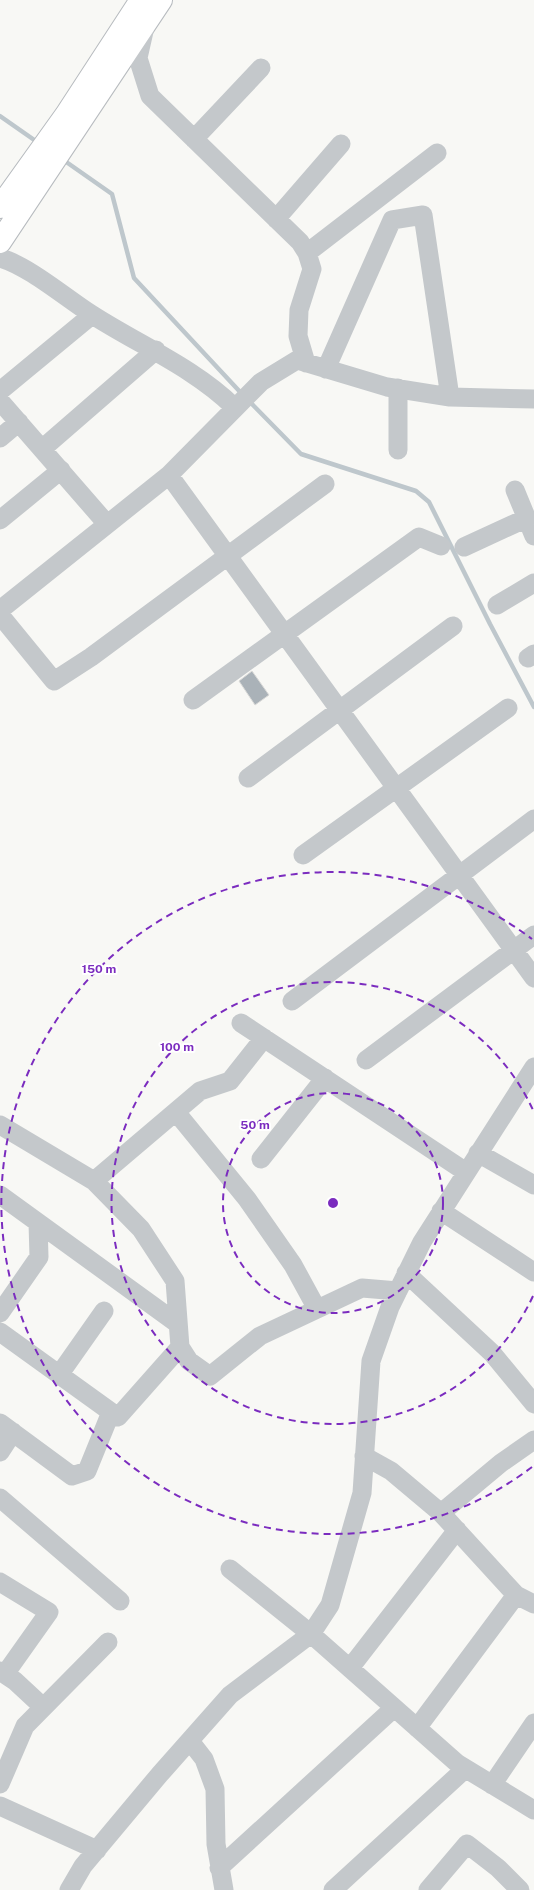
<svg xmlns="http://www.w3.org/2000/svg" width="534" height="1890" viewBox="0 0 534 1890" font-family="'Public Sans',sans-serif">
<style>
.lines{fill:none;stroke-linecap:round;stroke-linejoin:round}
.stream{stroke:#bec7cc;stroke-width:4.5}
.building{fill:#aab2b8;stroke:#dadad8}
.major-casing{stroke:#b7bbbf;stroke-width:24}
.minor{stroke:#c4c8cb;stroke-width:19}
.major{stroke:#fff;stroke-width:22}
.ring{fill:none;stroke:#7b2cbf;stroke-width:2;stroke-dasharray:7 5}
.centre{fill:#7b2cbf;stroke:#fff;stroke-width:2}
.ring-label{font-size:12px;text-anchor:middle;font-weight:bold;fill:#7b2cbf;stroke:#fff;stroke-width:4;stroke-linejoin:round;paint-order:stroke}
</style>
<rect width="100%" height="100%" fill="#f8f8f5"/>
<g class="lines">
<!-- stream -->
<path class="stream" d="M 0,116 L 40,144
M 62,159 L 112,194 L 134,278 L 242,394
M 249,401 L 301,454 L 416,491 L 429,502 L 490,624 L 534,707"/>
</g>
<!-- building -->
<path class="building" d="M 252,671 L 269,695 L 255,705 L 239,681 Z"/>
<g class="lines">
<!-- major casing -->
<g class="major-casing">
<path id="major" d="M 0,207 L 66,115 L 141,0
M 0,242 L 161,0"/>
</g>
<!-- minor -->
<path class="minor" d="M 145,27 L 138,58 L 150,96 L 300,242 L 307,253 L 312,269 L 299,310 L 298,336 L 306,363
M 194,139 L 261,68
M 276,219 L 341,144
M 307,253 L 437,153
M 0,258 C 27,265 66,298 91,314 C 139,345 193,367 234,407
M 326,369 L 392,220 L 423,215 L 450,397
M 0,391 L 92,315
M 0,401 L 107,524
M 0,438 L 19,422
M 42,449 L 156,350
M 398,450 L 398,388
M 169,475 L 534,978
M 515,490 L 534,536
M 0,520 L 61,470
M 464,547 L 527,518
M 497,605 L 534,583
M 0,610 L 169,475 L 261,382 L 297,360 L 387,387 L 450,397 L 534,399
M 0,615 L 54,681 L 91,657 L 325,484
M 528,658 L 534,654
M 193,700 L 419,537 L 441,546
M 248,778 L 453,626
M 303,855 L 508,708
M 292,1001 L 534,819
M 241,1023 L 466,1172
M 366,1060 L 534,935
M 176,1112 L 247,1199 L 293,1265 L 317,1309
M 0,1125 L 94,1181 L 141,1229 L 175,1281 L 180,1347 L 189,1361 L 210,1376 L 260,1336 L 362,1288 L 398,1291
M 478,1153 L 534,1185
M 261,1159 L 325,1078
M 94,1181 L 200,1091 L 230,1081 L 264,1038
M 0,1195 L 178,1324
M 441,1211 L 534,1272
M 406,1273 L 492,1353 L 534,1404
M 0,1313 L 39,1257 L 38,1223
M 0,1332 L 118,1417 L 180,1347
M 59,1375 L 104,1311
M 0,1423 L 72,1476 L 87,1471 L 111,1412
M 0,1452 L 13,1432
M 364,1456 L 391,1471 L 441,1513 L 516,1595 L 534,1604
M 0,1498 L 120,1601
M 441,1513 L 501,1463 L 534,1440
M 230,1569 L 311,1634 L 458,1764 L 534,1810
M 0,1582 L 49,1612 L 5,1674
M 350,1668 L 457,1530
M 0,1671 L 15,1681 L 43,1707
M 417,1728 L 516,1595
M 190,1741 L 204,1759 L 215,1789 L 216,1844 L 224,1890
M 0,1784 L 25,1726 L 108,1642
M 492,1785 L 534,1723
M 0,1806 L 97,1850
M 219,1868 L 394,1708
M 69,1890 L 83,1866 L 160,1774 L 230,1695 L 311,1634 L 330,1605 L 362,1493 L 371,1361 L 390,1307 L 422,1242 L 534,1067
M 333,1890 L 465,1769
M 428,1890 L 467,1844 L 498,1868 L 520,1890"/>
<!-- major -->
<use href="#major" class="major"/>
</g>
<!-- distance rings -->
<g class="ring">
<circle cx="333" cy="1203" r="110"/>
<path d="M533 1296A221 221 0 1 1 533 1110"/>
<path d="M532 1467A331 331 0 1 1 532 939"/>
</g>
<circle cx="333" cy="1203" r="6" class="centre"/>
<g class="ring-label">
<text x="99" y="973">150 m</text>
<text x="177" y="1051">100 m</text>
<text x="255" y="1129">50 m</text>
</g>
</svg>
